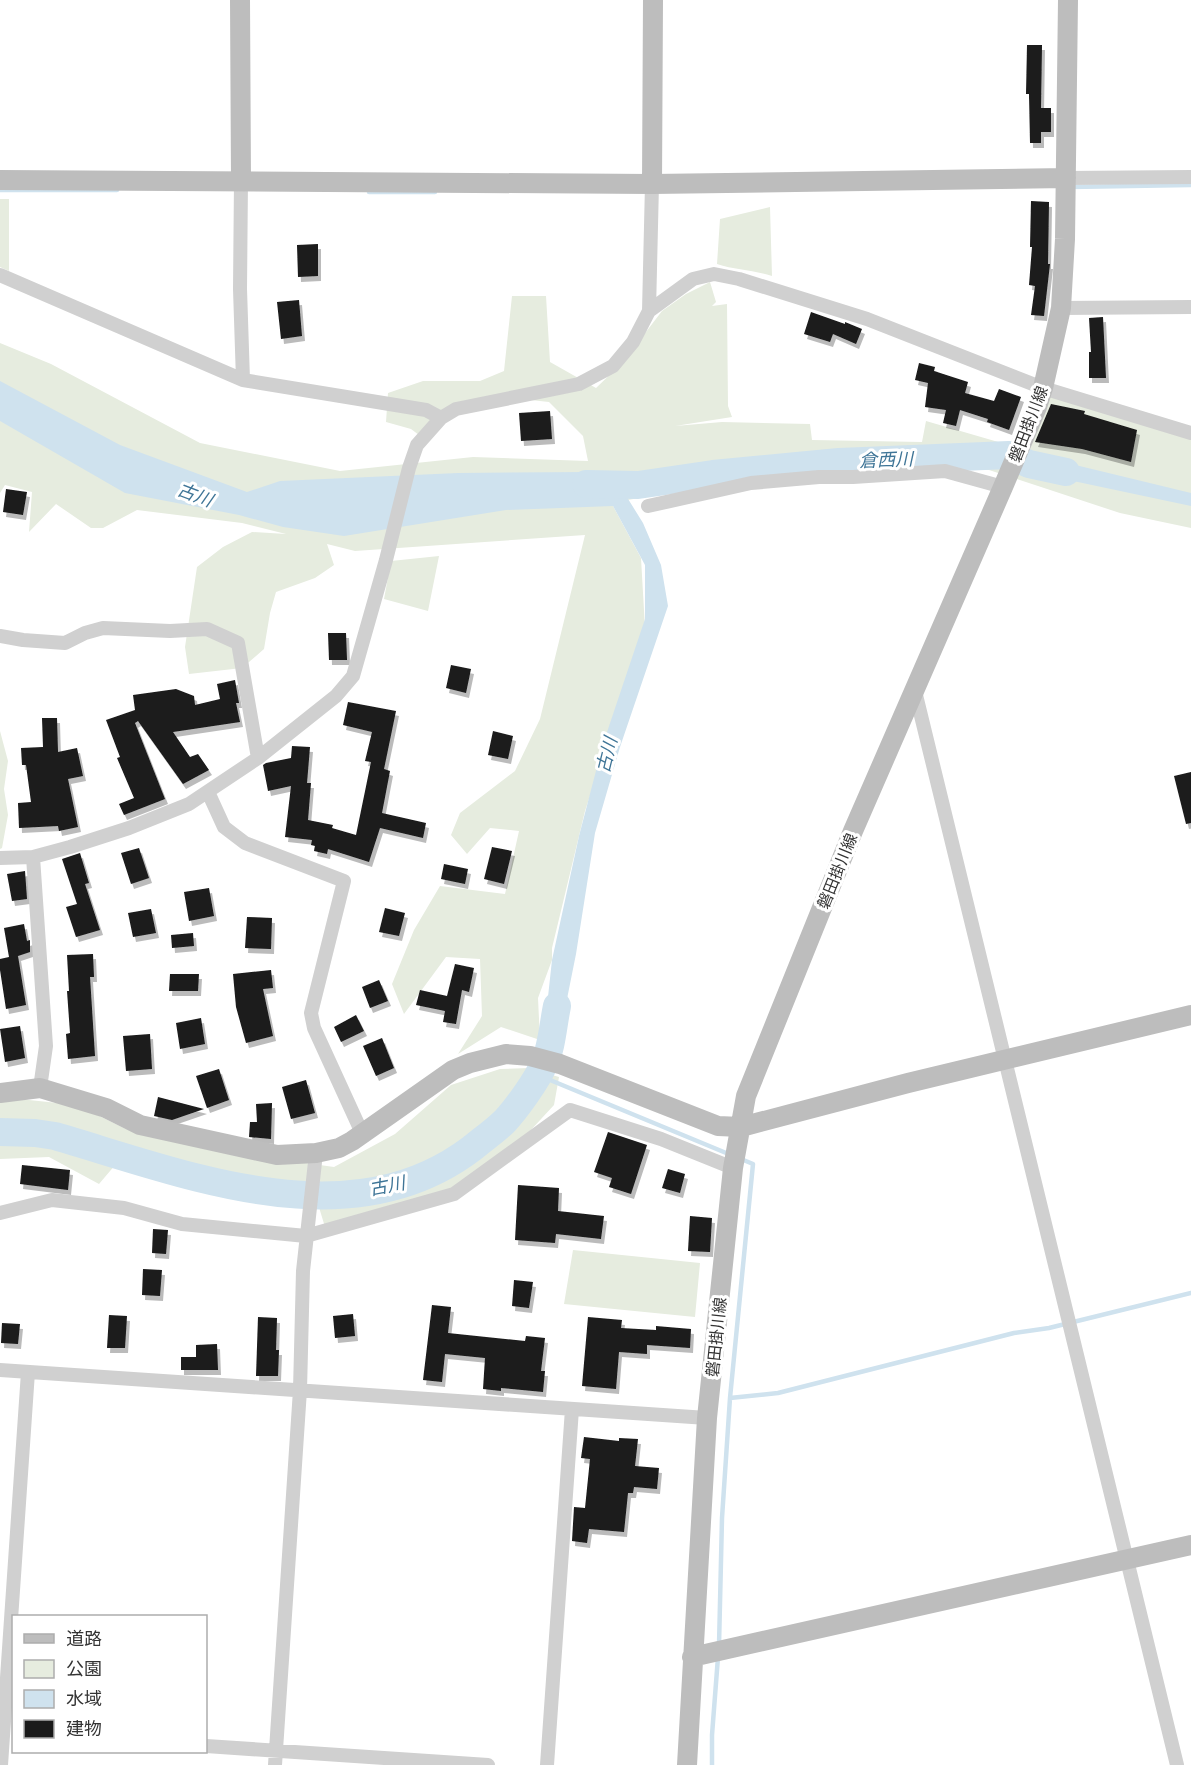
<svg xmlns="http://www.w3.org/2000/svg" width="1191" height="1765" viewBox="0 0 1191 1765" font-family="'Varela Round','Noto Sans JP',sans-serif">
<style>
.green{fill:#e6ecdf}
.water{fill:#cfe2ee}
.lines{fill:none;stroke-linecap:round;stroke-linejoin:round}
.stream{stroke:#cfe2ee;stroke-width:4.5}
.river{stroke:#cfe2ee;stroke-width:28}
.building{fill:#1a1a1a;filter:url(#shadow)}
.street{stroke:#d0d0d0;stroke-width:14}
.secondary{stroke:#bdbdbd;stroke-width:20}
.labels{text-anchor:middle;stroke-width:6;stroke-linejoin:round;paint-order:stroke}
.street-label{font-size:16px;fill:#333;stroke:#fff}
.water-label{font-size:18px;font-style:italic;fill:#3f7597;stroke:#fff}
</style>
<defs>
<filter id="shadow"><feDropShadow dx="3" dy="5" stdDeviation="0" flood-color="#0004"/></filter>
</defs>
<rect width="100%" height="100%" fill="#fff"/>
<!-- green -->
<path class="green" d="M 0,199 L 9,199 L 9,271 L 0,267 Z
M 770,207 L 772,276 C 754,270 735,270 717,264 L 720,219 Z
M 710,282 L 716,302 L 712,306 L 727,304 L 728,406 L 732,417 L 675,426 L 722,422 L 810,424 L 812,440 L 922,442 L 926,421 L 1019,448 L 1043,388 L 1191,432 L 1191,528 L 1120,513 L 989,470 L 926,467 L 780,473 L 594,506 L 613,506 L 641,558 L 645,628 L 585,811 L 552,948 L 552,960 L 538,998 L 540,1040 L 501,1027 L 458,1054 L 482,1016 L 480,959 L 446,957 L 404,1014 L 392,984 L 414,930 L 440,886 L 505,894 L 519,831 L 490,828 L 467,854 L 451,835 L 460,813 L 515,771 L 540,719 L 585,535 L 355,551 L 327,544 L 334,565 L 315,578 L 276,592 L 270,613 L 264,649 L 242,668 L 189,674 L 185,647 L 197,567 L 223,547 L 252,532 L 286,534 L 242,523 L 137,510 L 103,528 L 91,528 L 56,504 L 29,532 L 32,492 L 5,485 L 0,493 L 0,343 L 51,364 L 200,443 L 340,471 L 473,457 L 588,461 L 583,436 L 549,402 L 512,398 L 450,413 L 419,435 L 411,429 L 386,422 L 388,393 L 423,381 L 480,381 L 504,371 L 512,296 L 546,296 L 550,362 L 596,388 L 623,362 L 662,311 L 686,294 Z
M 439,556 L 428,611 L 384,599 L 391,561 Z
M 0,731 L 8,761 L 4,789 L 8,815 L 2,848 L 0,849 Z
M 529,1068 L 559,1077 L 554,1105 L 506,1157 L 458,1188 L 325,1227 L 318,1204 L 292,1202 L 116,1164 L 99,1184 L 49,1157 L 0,1159 L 0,1097 L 77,1105 L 126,1129 L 271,1158 L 334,1167 L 395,1134 L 451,1085 L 500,1069 Z
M 573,1250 L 700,1263 L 695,1317 L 564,1304 Z"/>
<!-- water -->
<path class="water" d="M 0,381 L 120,445 L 247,492 L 280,481 L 458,473 L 589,472 L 625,478 L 625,494 L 643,523 L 661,565 L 668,606 L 620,747 L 595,833 L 576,954 L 557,1049 L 543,1043 L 552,960 L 579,836 L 603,744 L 645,619 L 645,565 L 613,506 L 506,510 L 344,536 L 283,527 L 239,515 L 125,493 L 0,421 Z
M 1030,454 L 1191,493 L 1191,506 L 1026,471 Z"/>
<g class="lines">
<!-- stream -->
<path class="stream" d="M 1070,187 L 1191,185
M 0,190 L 117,190
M 369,192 L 435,192
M 538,1075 L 731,1155
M 730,1398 L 778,1393 L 1014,1333 L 1049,1328 L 1191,1293
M 719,1646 L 722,1518 L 730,1398 L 753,1164 L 741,1159
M 712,1765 L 712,1735 L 718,1657"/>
<!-- river -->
<path class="river" d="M 586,484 L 638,485 L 713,474 L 839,462 L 1009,455 L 1029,464 L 1066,472
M 0,1132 L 35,1133 L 55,1136 C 189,1175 358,1245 481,1141 C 489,1135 498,1128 505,1121 C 517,1108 537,1080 544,1064 C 552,1047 553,1025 557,1006"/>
</g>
<!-- building -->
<path class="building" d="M 1027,45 L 1042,45 L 1041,108 L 1051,108 L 1051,132 L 1041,132 L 1041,143 L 1030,143 L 1029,94 L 1026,94 Z
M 1031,201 L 1049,202 L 1048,264 L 1050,264 L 1044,316 L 1031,315 L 1035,286 L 1029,285 L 1032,247 L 1030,247 Z
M 318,244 L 318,276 L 298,277 L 297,245 Z
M 299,300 L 302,336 L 281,339 L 277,302 Z
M 811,312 L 845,324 L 845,322 L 862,329 L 856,344 L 833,334 L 830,342 L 804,334 Z
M 1103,317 L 1106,378 L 1089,378 L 1089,352 L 1091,352 L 1089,318 Z
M 919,363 L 935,367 L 934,371 L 968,382 L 965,393 L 994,401 L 999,389 L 1021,397 L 1009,430 L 987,422 L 988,419 L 960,410 L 956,426 L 943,423 L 946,410 L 925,407 L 928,383 L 915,380 Z
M 1051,404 L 1085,411 L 1084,414 L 1137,430 L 1131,462 L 1082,449 L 1035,442 Z
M 550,411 L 552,439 L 521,441 L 519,413 Z
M 6,489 L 27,492 L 23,515 L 3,512 Z
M 328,633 L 346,633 L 347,660 L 329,660 Z
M 451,665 L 471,669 L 466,693 L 446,688 Z
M 235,680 L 239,703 L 236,703 L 240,722 L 173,732 L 190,757 L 198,754 L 209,770 L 183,784 L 138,721 L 135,723 L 165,799 L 124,815 L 119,804 L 134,798 L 117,758 L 120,757 L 106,720 L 135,710 L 133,695 L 176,689 L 194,696 L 195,705 L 220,699 L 217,684 Z
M 348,702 L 396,711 L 384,769 L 390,771 L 382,813 L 426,823 L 423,838 L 380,828 L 369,862 L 328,849 L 327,854 L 314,851 L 315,846 L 311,845 L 312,840 L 285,837 L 291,786 L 268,791 L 263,765 L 266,763 L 291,758 L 292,746 L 310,747 L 307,783 L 311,783 L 308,820 L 333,825 L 332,828 L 356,835 L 371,762 L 365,761 L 372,732 L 343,725 Z
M 42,718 L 57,718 L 58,752 L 77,748 L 83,776 L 68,779 L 78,827 L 59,831 L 58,826 L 19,828 L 18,803 L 31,802 L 26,765 L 22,765 L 21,748 L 43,747 Z
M 493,731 L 513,736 L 508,759 L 488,755 Z
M 1191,772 L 1191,823 L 1186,824 L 1174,776 Z
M 492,847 L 512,851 L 504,884 L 484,879 Z
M 139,848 L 149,878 L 131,884 L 121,853 Z
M 80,853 L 89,883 L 85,884 L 100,930 L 76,937 L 66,907 L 77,904 L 62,859 Z
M 444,864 L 468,869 L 465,884 L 441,879 Z
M 25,871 L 27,899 L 12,901 L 7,874 Z
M 209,888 L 214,916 L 189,921 L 184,892 Z
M 385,908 L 405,913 L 399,936 L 379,932 Z
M 151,909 L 156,933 L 133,937 L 128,913 Z
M 247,917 L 272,918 L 271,949 L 245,948 Z
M 24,924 L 27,941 L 30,940 L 30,952 L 15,957 L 18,956 L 26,1005 L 6,1009 L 0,970 L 0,959 L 9,957 L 4,928 Z
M 193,933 L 194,946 L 172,948 L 171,935 Z
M 93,954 L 94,977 L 90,977 L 95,1056 L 68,1059 L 66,1034 L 70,1033 L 67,991 L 69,991 L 67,955 Z
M 455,964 L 474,968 L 469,992 L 462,990 L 456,1024 L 443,1022 L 445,1011 L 416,1005 L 420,990 L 447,996 Z
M 271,970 L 273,988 L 263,989 L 273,1036 L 246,1043 L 236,1007 L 233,974 Z
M 170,974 L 199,974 L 198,991 L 169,991 Z
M 379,980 L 388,1001 L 370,1008 L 362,987 Z
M 356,1015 L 364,1031 L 341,1042 L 334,1027 Z
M 201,1018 L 205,1044 L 180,1049 L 176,1023 Z
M 20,1026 L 25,1058 L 5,1062 L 0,1029 Z
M 150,1034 L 152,1069 L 126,1071 L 123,1036 Z
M 382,1038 L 394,1068 L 376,1076 L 363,1046 Z
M 219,1069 L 229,1100 L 207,1108 L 196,1076 Z
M 306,1080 L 315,1113 L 291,1119 L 282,1087 Z
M 158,1097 L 204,1109 L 172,1120 L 154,1116 Z
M 272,1103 L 271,1139 L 249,1137 L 250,1122 L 257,1122 L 256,1104 Z
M 608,1132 L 647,1145 L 631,1194 L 609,1187 L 612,1178 L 594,1172 Z
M 22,1165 L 70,1170 L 68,1190 L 20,1184 Z
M 668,1169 L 685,1174 L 680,1193 L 662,1188 Z
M 518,1185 L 559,1188 L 558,1211 L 604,1216 L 601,1239 L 556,1234 L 555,1243 L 515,1240 Z
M 690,1216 L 712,1218 L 710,1252 L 688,1251 Z
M 153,1229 L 168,1230 L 166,1254 L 152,1253 Z
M 143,1269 L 162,1270 L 160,1296 L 142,1295 Z
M 514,1280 L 533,1282 L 529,1308 L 512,1306 Z
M 432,1305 L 451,1307 L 448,1333 L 525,1341 L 526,1336 L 545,1338 L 541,1371 L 545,1371 L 543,1392 L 501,1388 L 501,1391 L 483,1389 L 485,1358 L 445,1354 L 442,1382 L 423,1380 Z
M 353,1314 L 355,1336 L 335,1338 L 333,1316 Z
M 109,1315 L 127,1316 L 125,1348 L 107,1348 Z
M 258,1317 L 277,1318 L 276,1350 L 279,1350 L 278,1376 L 256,1376 Z
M 588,1317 L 622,1320 L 621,1328 L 656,1330 L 656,1326 L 691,1329 L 690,1348 L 647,1345 L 647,1354 L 619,1352 L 616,1389 L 582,1386 Z
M 2,1323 L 20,1324 L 18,1344 L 1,1343 Z
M 217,1344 L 218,1370 L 181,1370 L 181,1357 L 196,1357 L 196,1345 Z
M 584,1437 L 619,1441 L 619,1438 L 638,1439 L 635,1466 L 659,1468 L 657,1489 L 634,1487 L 633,1493 L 628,1493 L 624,1532 L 589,1529 L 587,1543 L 572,1541 L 574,1507 L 585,1508 L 590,1459 L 581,1458 Z"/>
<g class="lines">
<!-- street -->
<path class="street" d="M 1066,178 L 1191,177
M 241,180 L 240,289 L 243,380
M 0,275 L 243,380 L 426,410 L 441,418
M 1061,308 L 1191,307
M 649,311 L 652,184
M 648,506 L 751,483 L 819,477 L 853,477 L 945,471 L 1003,487
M 0,636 L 23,640 L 65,643 L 85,633 L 103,628 L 170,631 L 207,629 L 238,643 L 258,758
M 915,691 L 1177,1765
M 208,792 L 224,827 L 245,843 L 344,881 L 311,1013 L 314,1028 L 362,1133
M 33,857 L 46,1046 L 40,1088
M 0,858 L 33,857 L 70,847 L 129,828 L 189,804 L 258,758 L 336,696 L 353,676 L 386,560 L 409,468 L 417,445 L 441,418 L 456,409 L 579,384 L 613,366 L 633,342 L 649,311 L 693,279 L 714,274 L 739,279 L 867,319 L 1043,388 L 1191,433
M 0,1213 L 52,1200 L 124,1208 L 182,1224 L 306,1236 L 454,1194 L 570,1110 L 661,1139 L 733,1168
M 0,1370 L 707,1418
M 206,1746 L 488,1765
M 1,1765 L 28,1372
M 275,1765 L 300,1390 L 303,1271 L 316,1153
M 547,1765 L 572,1409"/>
<!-- secondary -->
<path class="secondary" d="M 240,0 L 241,180
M 0,180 L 652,184 L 1066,178
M 652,184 L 653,0
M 0,1093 L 40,1088 L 106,1108 L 140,1125 L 277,1155 L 316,1153 L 339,1148 L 352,1141 L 453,1070 L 470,1063 L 506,1054 L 530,1056 L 560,1064 L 718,1126 L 741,1127 L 908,1083 L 1191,1015
M 692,1657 L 1191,1545
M 687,1765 L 707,1418 L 733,1168 L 746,1096 L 853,831 L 1003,487 L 1037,407 L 1043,388 L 1061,308 L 1065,239 L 1068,0"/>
</g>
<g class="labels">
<!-- street labels -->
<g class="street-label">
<text transform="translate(1028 424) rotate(-69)" y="6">磐田掛川線</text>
<text transform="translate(837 871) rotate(-68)" y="6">磐田掛川線</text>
<text transform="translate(716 1337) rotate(-84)" y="6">磐田掛川線</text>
</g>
<!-- water labels -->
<g class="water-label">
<text transform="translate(886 460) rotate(-2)" y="6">倉西川</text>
<text transform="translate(195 495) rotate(21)" y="6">古川</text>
<text transform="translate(607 755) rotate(-76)" y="6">古川</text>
<text transform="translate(387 1186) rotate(-11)" y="6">古川</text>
</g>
</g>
<!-- legend -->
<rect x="12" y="1615" width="195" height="138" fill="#ffffff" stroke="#adadad" stroke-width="1.5"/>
<rect x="24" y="1634" width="30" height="9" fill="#bdbdbd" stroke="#adadad" stroke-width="1.5"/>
<text x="66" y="1645" font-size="18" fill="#333333">道路</text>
<rect x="24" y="1660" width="30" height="18" fill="#e6ecdf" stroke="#adadad" stroke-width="1.5"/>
<text x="66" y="1675" font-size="18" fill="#333333">公園</text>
<rect x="24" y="1690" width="30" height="18" fill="#cfe2ee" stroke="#adadad" stroke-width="1.5"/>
<text x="66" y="1705" font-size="18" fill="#333333">水域</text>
<rect x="24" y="1720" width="30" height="18" fill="#1a1a1a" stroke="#adadad" stroke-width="1.5"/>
<text x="66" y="1735" font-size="18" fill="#333333">建物</text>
</svg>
